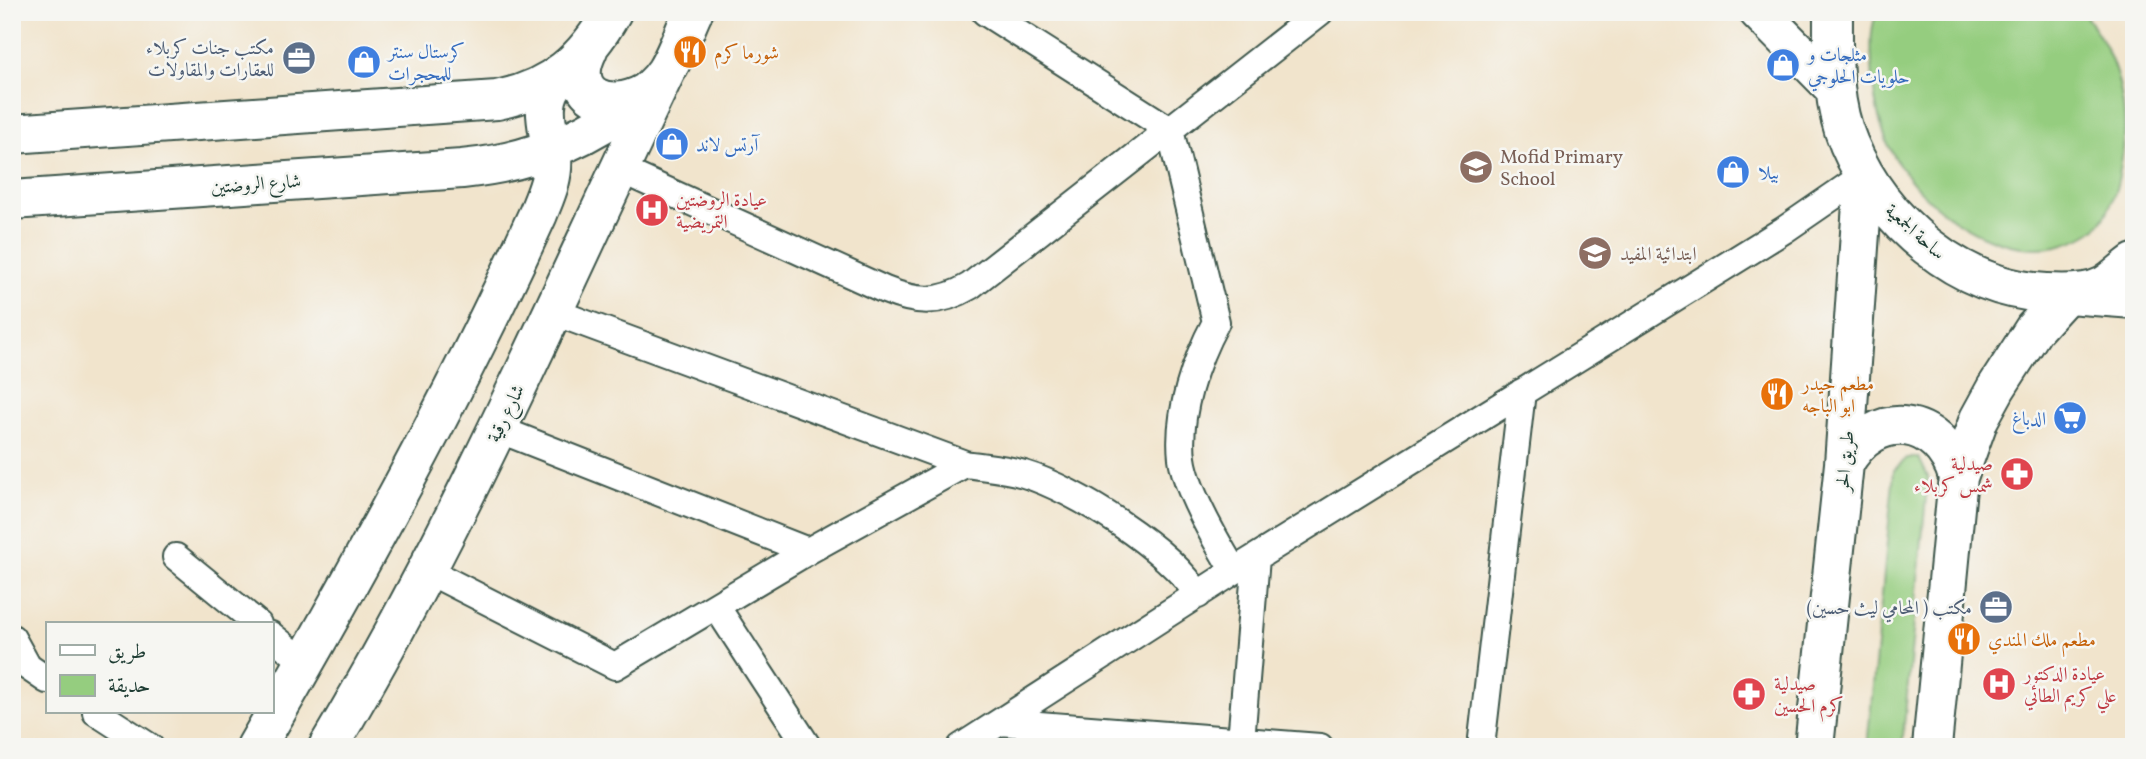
<svg xmlns="http://www.w3.org/2000/svg" width="2146" height="759" viewBox="0 0 2146 759" font-family="Vollkorn,Amiri,serif">
<style>
.green{fill:#95cd7f;stroke:#5a855a;stroke-width:2}
.lines{fill:none;stroke-linecap:round;stroke-linejoin:round}
.street-casing{stroke:#3e564b;stroke-width:30}
.secondary-casing{stroke:#3e564b;stroke-width:42}
.primary-casing{stroke:#3e564b;stroke-width:42}
.street{stroke:#fff;stroke-width:26}
.secondary{stroke:#fff;stroke-width:38}
.primary{stroke:#fff;stroke-width:38}
.labels{text-anchor:middle;stroke-width:5;stroke-linejoin:round;paint-order:stroke}
.service-label{font-size:19px;fill:#4e5e75;stroke:#f6f6f2;text-anchor:end}
.shop-label{font-size:19px;fill:#366cbe;stroke:#f6f6f2;text-anchor:start}
.food-label{font-size:19px;fill:#c56008;stroke:#f6f6f2;text-anchor:start}
.education-label{font-size:19px;fill:#785e54;stroke:#f6f6f2;text-anchor:start}
.street-label{font-size:19px;fill:#1f3d34;stroke:#f6f6f2}
.health-label{font-size:19px;fill:#be3a42;stroke:#f6f6f2;text-anchor:start}
</style>
<rect width="100%" height="100%" fill="#f6f6f2"/>
<filter id="ink" filterUnits="userSpaceOnUse"><feTurbulence type="fractalNoise" baseFrequency=".0143" numOctaves="2"/><feDisplacementMap in="SourceGraphic" scale="14" xChannelSelector="R" yChannelSelector="G"/><feConvolveMatrix kernelMatrix="1 2 1 2 8 2 1 2 1" color-interpolation-filters="sRGB"/></filter>
<filter id="wash" filterUnits="userSpaceOnUse"><feTurbulence type="fractalNoise" baseFrequency=".00686" numOctaves="4" result="noise"/><feDisplacementMap in="SourceGraphic" scale="28" xChannelSelector="R" yChannelSelector="G"/><feGaussianBlur stdDeviation="1.57" result="paint"/><feColorMatrix in="noise" values="0 0 0 0 0 0 0 0 0 0 0 0 0 0 0 0 0 1.4 0 .05"/><feComposite in="paint" operator="in"/></filter>
<g filter="url(#wash)">
<rect width="100%" height="100%" fill="#f1e4cc"/>
<!-- green -->
<path class="green" d="M 1877,12 L 2082,12 C 2115,50 2129,101 2123,150 C 2120,174 2116,200 2102,221 C 2092,235 2073,242 2057,246 C 1994,258 1924,209 1894,156 C 1878,128 1873,97 1872,64 C 1871,46 1870,29 1877,12 Z
M 1907,458 L 1919,458 L 1928,477 L 1902,747 L 1867,747 L 1893,481 L 1894,470 Z"/>
</g>
<g filter="url(#ink)">
<g class="lines">
<!-- street casing -->
<g class="street-casing">
<path id="street" d="M 985,12 L 1170,130 L 1216,322 C 1195,361 1177,413 1182,458 C 1186,490 1217,543 1234,571
M 619,169 L 885,290 C 917,303 940,304 970,286 L 1320,12
M 554,312 L 965,464 C 984,467 1005,468 1024,474 C 1075,489 1171,550 1198,595
M 498,429 L 808,551
M 176,557 L 258,624
M 426,570 L 615,666 L 808,551 L 965,464
M 716,606 L 808,747
M 271,635 L 304,662
M 12,638 L 28,667 L 47,680
M 96,712 L 150,747
M 1000,722 L 1320,747
M 1241,741 L 1256,558
M 961,747 L 1234,571 L 1784,230 L 1864,175
M 1481,747 L 1522,392"/>
</g>
<!-- secondary casing -->
<g class="secondary-casing">
<path id="secondary" d="M 1759,12 L 1834,88
M 588,50 C 566,95 608,114 645,93
M 12,134 L 497,100 C 552,89 585,60 612,12
M 12,200 L 462,169 C 525,163 580,143 631,104 C 644,95 657,85 666,71 C 677,53 684,31 693,12
M 2068,294 L 2134,299
M 256,747 C 357,574 455,396 538,214 C 545,196 554,178 552,158 C 550,128 536,104 558,78
M 328,747 C 458,531 557,298 666,71"/>
</g>
<!-- primary casing -->
<g class="primary-casing">
<path id="primary" d="M 1833,12 C 1833,56 1831,102 1849,144 C 1882,222 1959,289 2047,293 C 2064,294 2089,294 2104,286 C 2115,280 2124,270 2134,263
M 1844,464 C 1875,407 1940,416 1958,477
M 1814,747 L 1844,464 L 1864,175
M 1932,747 L 1958,477 L 1979,419 L 1996,388 L 2034,329 L 2066,294"/>
</g>
<!-- street -->
<use href="#street" class="street"/>
<!-- secondary -->
<use href="#secondary" class="secondary"/>
<!-- primary -->
<use href="#primary" class="primary"/>
</g>
</g>
<!-- icons -->
<defs>
<g id="restaurant-disc" transform="scale(1.75)"><circle r="9.5" fill="#e8710a" stroke="#f6f6f2"/><path d="M-5-6h1v4h1v-4h1v4h1v-4h1v5L-1.5 .5V6h-2V.5L-5-1ZM5-6V6H3V1.5H1.5Q1.5-4 5-6Z" fill="#fff"/></g>
<g id="office-disc" transform="scale(1.75)"><circle r="9.5" fill="#5c6f8a" stroke="#f6f6f2"/><path d="M-6-3h4V-5.5h4V-3h4V5H-6ZM-1-4.5V-3h2v-1.5ZM-6 0V1H6V0Z" fill="#fff"/></g>
<g id="shop-disc" transform="scale(1.75)"><circle r="9.5" fill="#3f7fe0" stroke="#f6f6f2"/><path d="M-5-2.5h2.3a2.7 3.5 0 0 1 5.4 0H5L5.5 6h-11ZM-1.5-2.5h3a1.5 2.3 0 0 0-3 0Z" fill="#fff"/></g>
<g id="school-disc" transform="scale(1.75)"><circle r="9.5" fill="#8d6e63" stroke="#f6f6f2"/><path d="M0-5L7-2L0 1L-7-2ZM-4 1L0 2.5L4 1V4Q0 6-4 4Z" fill="#fff"/></g>
<g id="hospital-disc" transform="scale(1.75)"><circle r="9.5" fill="#e0444e" stroke="#f6f6f2"/><path d="M-5-5h3v3.5h4V-5h3V5h-3V1.5h-4V5h-3Z" fill="#fff"/></g>
<g id="supermarket-disc" transform="scale(1.75)"><circle r="9.5" fill="#3f7fe0" stroke="#f6f6f2"/><path d="M-6-5.5h2.5l.6 2H6L4.5 2H-2.5L-4.4-4H-6ZM-1.5 3.2a1.3 1.3 0 1 0 .1 0ZM3 3.2a1.3 1.3 0 1 0 .1 0Z" fill="#fff"/></g>
<g id="pharmacy-disc" transform="scale(1.75)"><circle r="9.5" fill="#e0444e" stroke="#f6f6f2"/><path d="M-2-6h4v4h4v4h-4v4h-4v-4h-4v-4h4Z" fill="#fff"/></g>
</defs>
<g fill-rule="evenodd">
<use href="#restaurant-disc" x="690" y="52"/>
<use href="#office-disc" x="299" y="58"/>
<use href="#shop-disc" x="364" y="62"/>
<use href="#shop-disc" x="1783" y="65"/>
<use href="#shop-disc" x="672" y="144"/>
<use href="#school-disc" x="1476" y="167"/>
<use href="#shop-disc" x="1733" y="172"/>
<use href="#hospital-disc" x="652" y="210"/>
<use href="#school-disc" x="1595" y="253"/>
<use href="#restaurant-disc" x="1777" y="394"/>
<use href="#supermarket-disc" x="2070" y="418"/>
<use href="#pharmacy-disc" x="2017" y="474"/>
<use href="#office-disc" x="1996" y="607"/>
<use href="#restaurant-disc" x="1964" y="639"/>
<use href="#hospital-disc" x="1999" y="684"/>
<use href="#pharmacy-disc" x="1749" y="694"/>
</g>
<g class="labels">
<!-- service labels -->
<g class="service-label">
<text x="274" y="54">مكتب جنات كربلاء<tspan x="274" dy="22">للعقارات والمقاولات</tspan></text>
<text x="1972" y="614">مكتب ( المحامي ليث حسين)</text>
</g>
<!-- shop labels -->
<g class="shop-label">
<text x="388" y="58">كرستال سنتر<tspan x="388" dy="22">للمحجرات</tspan></text>
<text x="1808" y="61">مثلجات و<tspan x="1808" dy="22">حلويات الحلوجي</tspan></text>
<text x="696" y="151">آرتس لاند</text>
<text x="1758" y="179">بيلا</text>
<text x="2046" y="425" text-anchor="end">الدباغ</text>
</g>
<!-- food labels -->
<g class="food-label">
<text x="714" y="59">شورما كرم</text>
<text x="1802" y="390">مطعم حيدر<tspan x="1802" dy="22">ابو الباجه</tspan></text>
<text x="1988" y="646">مطعم ملك المندي</text>
</g>
<!-- education labels -->
<g class="education-label">
<text x="1500" y="163">Mofid Primary<tspan x="1500" dy="22">School</tspan></text>
<text x="1620" y="260">ابتدائية المفيد</text>
</g>
<!-- street labels -->
<g class="street-label">
<text transform="translate(256 183) rotate(-4)" y="7">شارع الروضتين</text>
<text transform="translate(1916 231) rotate(42)" y="7">ساحة الجمعية</text>
<text transform="translate(505 413) rotate(-64)" y="7">شارع رقية</text>
<text transform="translate(1844 461) rotate(-85)" y="7">طريق الحر</text>
</g>
<!-- health labels -->
<g class="health-label">
<text x="676" y="206">عيادة الروضتين<tspan x="676" dy="22">التمريضية</tspan></text>
<text x="1993" y="470" text-anchor="end">صيدلية<tspan x="1993" dy="22">شمس كربلاء</tspan></text>
<text x="2024" y="680">عيادة الدكتور<tspan x="2024" dy="22">علي كريم الطائي</tspan></text>
<text x="1774" y="690">صيدلية<tspan x="1774" dy="22">كرم الحسين</tspan></text>
</g>
</g>
<!-- margin -->
<rect width="2146" height="759" fill="none" stroke="#f6f6f2" stroke-width="42"/>
<!-- legend -->
<rect x="46" y="622" width="228" height="91" fill="#f6f6f2" stroke="#a0aca6" stroke-width="2"/>
<rect x="60" y="645" width="35" height="10" fill="#ffffff" stroke="#a0aca6" stroke-width="2"/>
<text x="108" y="658" font-size="21" fill="#1f3d34">طريق</text>
<rect x="60" y="675" width="35" height="21" fill="#95cd7f" stroke="#a0aca6" stroke-width="2"/>
<text x="108" y="692" font-size="21" fill="#1f3d34">حديقة</text>
</svg>
